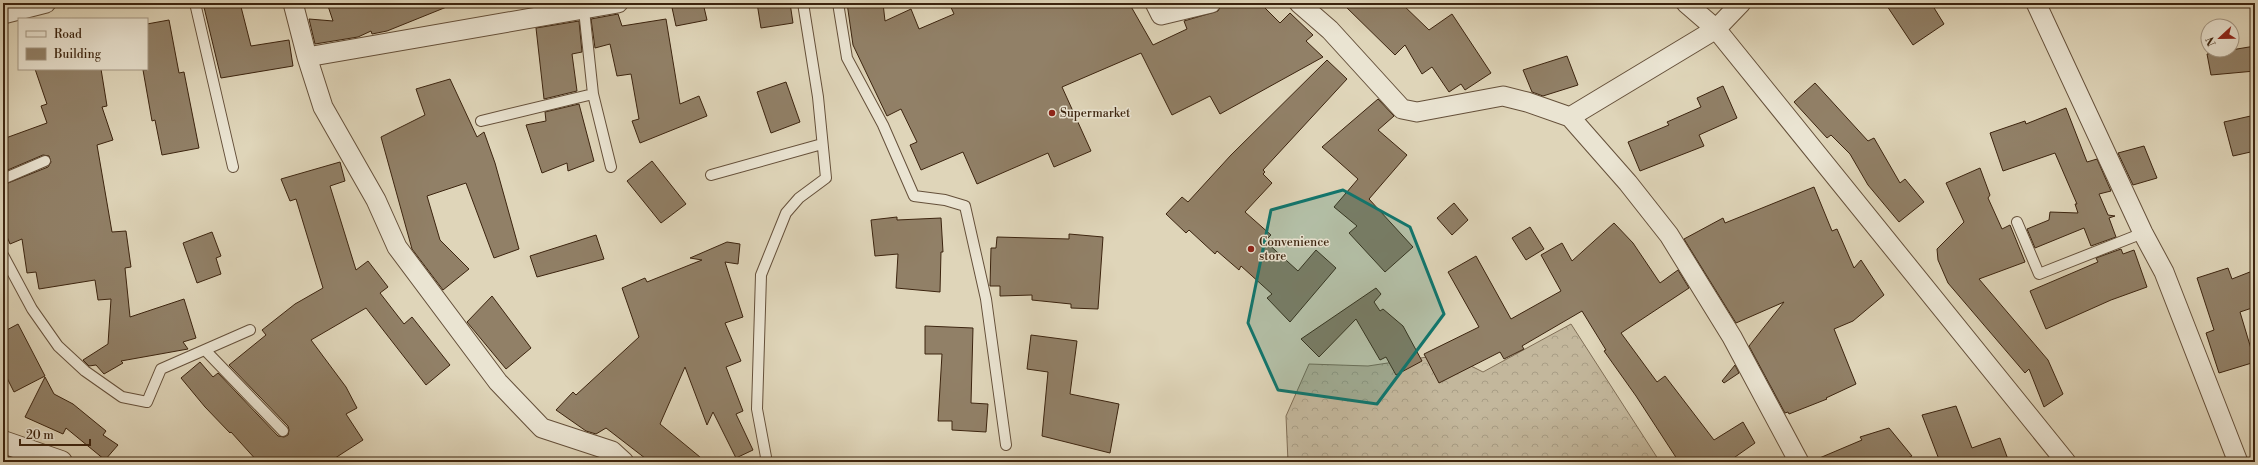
<svg xmlns="http://www.w3.org/2000/svg" width="2258" height="465" viewBox="0 0 2258 465" font-family="'Libre Bodoni',serif">
<style>
.forest{fill:url(#forest-crowns);stroke:#806e56}
.building{fill:#918067;stroke:#3c240f}
.lines{fill:none;stroke-linecap:round;stroke-linejoin:round}
.service-casing{stroke:#65503a;stroke-width:12}
.minor-casing{stroke:#65503a;stroke-width:21}
.tertiary-casing{stroke:#65503a;stroke-width:24}
.service{stroke:#eae4d2;stroke-width:10}
.minor{stroke:#eae4d2;stroke-width:19}
.tertiary{stroke:#eae4d2;stroke-width:22}
.marked{fill:#0f766e;fill-opacity:0.2;stroke:#0f766e;stroke-width:3;stroke-linejoin:round}
.poi-dot{fill:#8f2418;stroke:#eae4d2;stroke-width:1.5}
.labels{text-anchor:middle;stroke-width:3;stroke-linejoin:round;paint-order:stroke}
.poi-label{font-size:12px;fill:#3c240f;stroke:#eae4d2;text-anchor:start}
</style>
<defs>
<pattern id="forest-crowns" width="20" height="18" patternUnits="userSpaceOnUse"><rect width="20" height="18" fill="#c3b79c"/><path d="M2 6a3 3 0 1 1 6 0M12 15a3 3 0 1 1 6 0" fill="none" stroke="#a89d85"/></pattern>
</defs>
<rect width="100%" height="100%" fill="#dfd5b9"/>
<filter id="stains"><feTurbulence type="fractalNoise" baseFrequency=".005" numOctaves="4"/><feColorMatrix values="0 0 0 0 .2 0 0 0 0 .09 0 0 0 0 .02 0 0 0 .5 -.17"/></filter>
<radialGradient id="worn" r=".72"><stop offset=".6" stop-color="#630" stop-opacity="0"/><stop offset="1" stop-color="#630" stop-opacity=".3"/></radialGradient>
<!-- forest -->
<path class="forest" d="M 1571,324 L 1660,462 L 1288,462 L 1286,416 L 1309,364 L 1368,366 L 1447,354 L 1483,372 Z"/>
<!-- building -->
<path class="building" d="M 203,3 L 240,3 L 251,46 L 289,40 L 293,66 L 221,78 Z
M 327,3 L 454,3 L 454,4 L 387,31 L 372,34 L 371,31 L 358,37 L 315,44 L 309,19 L 333,21 Z
M 534,3 L 554,3 L 534,6 Z
M 671,3 L 703,3 L 707,20 L 676,26 Z
M 757,3 L 790,3 L 793,23 L 761,28 Z
M 847,3 L 883,3 L 885,21 L 911,9 L 919,29 L 954,14 L 949,3 L 1129,3 L 1153,45 L 1187,29 L 1184,21 L 1218,11 L 1222,3 L 1260,3 L 1280,23 L 1290,13 L 1313,35 L 1306,41 L 1323,57 L 1220,114 L 1210,96 L 1172,115 L 1141,53 L 1062,87 L 1091,151 L 1054,167 L 1048,153 L 977,184 L 963,152 L 921,170 L 910,145 L 917,142 L 901,109 L 887,116 L 853,45 Z
M 1342,3 L 1401,3 L 1429,30 L 1452,14 L 1491,73 L 1465,90 L 1461,84 L 1449,92 L 1432,67 L 1422,74 L 1405,45 L 1395,55 Z
M 1885,3 L 1931,3 L 1944,24 L 1913,45 Z
M 618,14 L 622,26 L 666,19 L 680,104 L 699,96 L 707,116 L 640,143 L 632,121 L 639,119 L 631,74 L 617,76 L 610,44 L 595,48 L 591,19 Z
M 169,20 L 179,73 L 184,72 L 199,148 L 162,155 L 155,120 L 152,121 L 143,70 L 147,70 L 147,24 Z
M 579,21 L 582,52 L 572,54 L 577,91 L 544,99 L 536,28 Z
M 2255,46 L 2255,71 L 2211,75 L 2207,54 Z
M 1567,56 L 1578,85 L 1543,96 L 1532,92 L 1523,70 Z
M 1327,60 L 1347,79 L 1263,170 L 1265,172 L 1263,174 L 1272,183 L 1245,212 L 1271,235 L 1265,241 L 1298,271 L 1316,250 L 1336,268 L 1290,322 L 1267,298 L 1272,294 L 1241,266 L 1239,270 L 1217,251 L 1215,254 L 1189,230 L 1186,233 L 1166,214 L 1182,197 L 1188,202 L 1231,155 Z
M 35,69 L 101,69 L 107,106 L 102,107 L 113,140 L 97,145 L 112,232 L 126,231 L 131,267 L 125,268 L 130,317 L 184,299 L 196,338 L 183,342 L 188,349 L 121,361 L 123,363 L 104,374 L 96,365 L 89,366 L 83,360 L 108,344 L 111,299 L 98,300 L 95,280 L 39,289 L 36,272 L 27,273 L 22,239 L 10,244 L 3,227 L 3,185 L 48,167 L 51,162 L 49,156 L 43,155 L 3,172 L 3,139 L 47,123 L 41,106 L 47,104 Z
M 450,79 L 477,137 L 484,132 L 495,163 L 519,249 L 494,258 L 466,183 L 427,196 L 440,240 L 469,269 L 443,290 L 412,249 L 381,137 L 425,115 L 416,89 Z
M 786,82 L 800,122 L 771,133 L 757,92 Z
M 1815,83 L 1868,141 L 1874,138 L 1900,183 L 1905,179 L 1924,202 L 1899,222 L 1868,185 L 1850,154 L 1831,135 L 1827,138 L 1794,102 Z
M 1723,86 L 1737,118 L 1699,135 L 1704,146 L 1640,171 L 1628,142 L 1669,125 L 1667,122 L 1701,107 L 1697,98 Z
M 1378,99 L 1394,116 L 1378,130 L 1407,155 L 1369,199 L 1413,247 L 1385,272 L 1349,233 L 1357,226 L 1334,207 L 1358,179 L 1322,147 Z
M 579,104 L 594,161 L 568,171 L 567,163 L 542,173 L 526,125 L 546,121 L 545,112 Z
M 2066,108 L 2087,162 L 2097,159 L 2111,191 L 2099,194 L 2108,215 L 2115,216 L 2109,218 L 2116,237 L 2091,246 L 2084,228 L 2035,248 L 2027,229 L 2049,220 L 2050,212 L 2078,213 L 2075,204 L 2077,204 L 2055,153 L 2003,171 L 1990,133 L 2025,121 L 2026,124 Z
M 2255,115 L 2255,151 L 2233,156 L 2224,122 Z
M 2144,146 L 2157,178 L 2133,185 L 2118,153 Z
M 652,161 L 686,204 L 661,223 L 627,181 Z
M 340,162 L 345,181 L 330,186 L 356,270 L 368,261 L 388,287 L 380,293 L 404,324 L 412,317 L 450,365 L 426,385 L 366,308 L 311,340 L 346,387 L 357,408 L 346,414 L 363,440 L 329,462 L 258,462 L 231,432 L 230,433 L 205,407 L 181,378 L 200,362 L 213,377 L 218,373 L 278,436 L 284,437 L 288,435 L 289,430 L 288,426 L 229,365 L 266,335 L 262,330 L 295,304 L 323,288 L 296,199 L 290,201 L 281,179 Z
M 1980,168 L 1990,195 L 1988,198 L 2002,229 L 2010,225 L 2025,262 L 1979,279 L 2048,360 L 2063,394 L 2044,407 L 2029,369 L 2025,373 L 1948,283 L 1938,260 L 1937,249 L 1964,222 L 1946,183 Z
M 1814,187 L 1832,231 L 1837,229 L 1854,268 L 1861,260 L 1884,295 L 1853,321 L 1834,329 L 1856,384 L 1826,398 L 1827,399 L 1789,414 L 1788,412 L 1785,413 L 1749,346 L 1784,302 L 1736,323 L 1684,239 L 1723,218 L 1725,223 Z
M 1454,203 L 1468,220 L 1452,235 L 1437,218 Z
M 897,217 L 897,220 L 941,218 L 943,252 L 941,252 L 940,292 L 896,288 L 898,254 L 875,256 L 871,220 Z
M 1614,223 L 1633,243 L 1660,283 L 1678,270 L 1689,288 L 1621,333 L 1657,382 L 1665,376 L 1714,440 L 1743,422 L 1755,443 L 1728,462 L 1679,462 L 1636,396 L 1604,351 L 1606,350 L 1582,311 L 1522,346 L 1524,349 L 1504,359 L 1500,352 L 1439,383 L 1424,354 L 1479,327 L 1448,272 L 1476,256 L 1511,319 L 1561,291 L 1541,255 L 1562,243 L 1572,261 Z
M 1530,227 L 1544,249 L 1526,260 L 1512,238 Z
M 212,232 L 221,256 L 216,258 L 221,274 L 197,283 L 183,243 Z
M 1069,234 L 1103,237 L 1098,309 L 1071,308 L 1071,304 L 1032,300 L 1032,295 L 1000,296 L 1000,286 L 990,286 L 991,248 L 996,248 L 997,237 L 1069,239 Z
M 596,235 L 604,259 L 537,277 L 530,256 Z
M 727,242 L 740,244 L 738,264 L 725,262 L 743,317 L 725,323 L 741,361 L 726,367 L 743,411 L 736,414 L 753,450 L 736,458 L 713,412 L 707,425 L 685,367 L 660,424 L 706,462 L 650,462 L 606,428 L 596,434 L 586,431 L 556,410 L 573,392 L 576,395 L 639,337 L 622,288 L 645,278 L 647,282 L 702,260 L 690,258 Z
M 2121,249 L 2123,254 L 2134,250 L 2147,287 L 2111,300 L 2046,329 L 2030,291 L 2098,262 L 2096,258 Z
M 2228,268 L 2232,279 L 2255,270 L 2255,307 L 2240,312 L 2255,362 L 2219,373 L 2206,333 L 2214,330 L 2197,278 Z
M 1376,288 L 1381,294 L 1374,302 L 1380,311 L 1383,309 L 1403,326 L 1422,361 L 1396,375 L 1386,357 L 1380,360 L 1356,319 L 1319,357 L 1301,339 Z
M 492,296 L 531,348 L 506,369 L 467,322 Z
M 18,324 L 45,376 L 14,392 L 3,370 L 3,332 Z
M 925,326 L 973,328 L 971,403 L 988,404 L 986,432 L 952,430 L 952,421 L 938,421 L 942,354 L 925,354 Z
M 1031,335 L 1077,341 L 1070,394 L 1119,404 L 1110,453 L 1042,436 L 1048,372 L 1027,369 Z
M 1735,365 L 1739,373 L 1724,383 L 1722,381 Z
M 45,377 L 54,394 L 73,404 L 106,431 L 103,435 L 118,445 L 105,460 L 66,428 L 63,434 L 25,417 Z
M 1956,406 L 1972,448 L 2000,438 L 2009,462 L 1940,462 L 1922,415 Z
M 1889,428 L 1912,456 L 1900,462 L 1810,462 L 1862,440 L 1860,437 Z"/>
<g class="lines">
<!-- service casing -->
<g class="service-casing">
<path id="service" d="M 195,3 L 233,167
M 838,3 L 847,58 L 883,125 L 914,196 L 945,200 L 965,206 L 986,299 L 1006,445
M 584,10 L 593,94 L 611,167
M 481,121 L 593,94
M 711,175 L 822,144
M 3,179 L 45,161
M 2017,222 L 2039,274 L 2143,233
M 3,255 L 32,309 L 58,346 L 85,371 L 122,397 L 147,402 L 161,369 L 250,330
M 205,350 L 283,431
M 764,462 L 766,457 L 757,409 L 761,275 L 786,213 L 799,198 L 826,178 L 818,97 L 803,3"/>
</g>
<!-- minor casing -->
<g class="minor-casing">
<path id="minor" d="M 293,3 L 307,57 L 323,107 L 376,200 L 397,247 L 498,382 L 542,428 L 612,451 L 624,462
M 1155,3 L 1161,15 L 1211,3
M 1299,3 L 1330,30 L 1402,109 L 1417,112 L 1503,96 L 1527,102 L 1570,117 L 1628,183 L 1669,235 L 1732,337 L 1799,462
M 1686,3 L 1716,29 L 2066,462
M 2036,3 L 2143,233 L 2164,272 L 2238,462
M 3,14 L 46,3
M 307,57 L 618,3
M 1570,117 L 1716,29 L 1741,3"/>
</g>
<!-- tertiary casing -->
<g class="tertiary-casing">
<path id="tertiary" d="M 3,442 L 61,462"/>
</g>
<!-- service -->
<use href="#service" class="service"/>
<!-- minor -->
<use href="#minor" class="minor"/>
<!-- tertiary -->
<use href="#tertiary" class="tertiary"/>
</g>
<!-- marked area -->
<path class="marked" d="M 1343,190 L 1410,227 L 1444,314 L 1377,404 L 1278,390 L 1248,323 L 1271,210 Z"/>
<!-- markers -->
<g class="poi-dot">
<circle cx="1052" cy="113" r="4"/>
<circle cx="1251" cy="249" r="4"/>
</g>
<g class="labels">
<!-- poi labels -->
<g class="poi-label">
<text x="1060" y="117">Supermarket</text>
<text x="1259" y="246">Convenience<tspan x="1259" dy="14">store</tspan></text>
</g>
</g>
<!-- margin -->
<rect width="2258" height="465" fill="none" stroke="#dfd5b9" stroke-width="16"/>
<rect x="4" y="4" width="2250" height="457" fill="none" stroke="#3c240f" stroke-width="2"/>
<rect x="8" y="8" width="2242" height="449" fill="none" stroke="#3c240f"/>
<!-- legend -->
<rect x="18" y="18" width="130" height="52" fill="#eae4d2" stroke="#a49784"/>
<rect x="26" y="31" width="20" height="6" fill="#eae4d2" stroke="#a49784"/>
<text x="54" y="38" font-size="12" fill="#3c240f">Road</text>
<rect x="26" y="48" width="20" height="12" fill="#918067" stroke="#a49784"/>
<text x="54" y="58" font-size="12" fill="#3c240f">Building</text>
<!-- north arrow -->
<g transform="translate(2220 38) rotate(248)"><circle r="19" fill="#eae4d2" stroke="#a49784"/>
<path d="M0-3L7 15L0 10L-7 15Z" fill="#8f2418"/>
<text y="-6" font-size="11" font-weight="bold" text-anchor="middle" fill="#3c240f">N</text>
</g>
<!-- scale -->
<path d="M20 439v6h70v-6" fill="none" stroke="#3c240f" stroke-width="2"/>
<text x="26" y="439" font-size="12" fill="#3c240f" stroke="#eae4d2" stroke-width="3" paint-order="stroke">20 m</text>
<rect width="100%" height="100%" filter="url(#stains)"/>
<rect width="100%" height="100%" fill="url(#worn)"/>
</svg>
